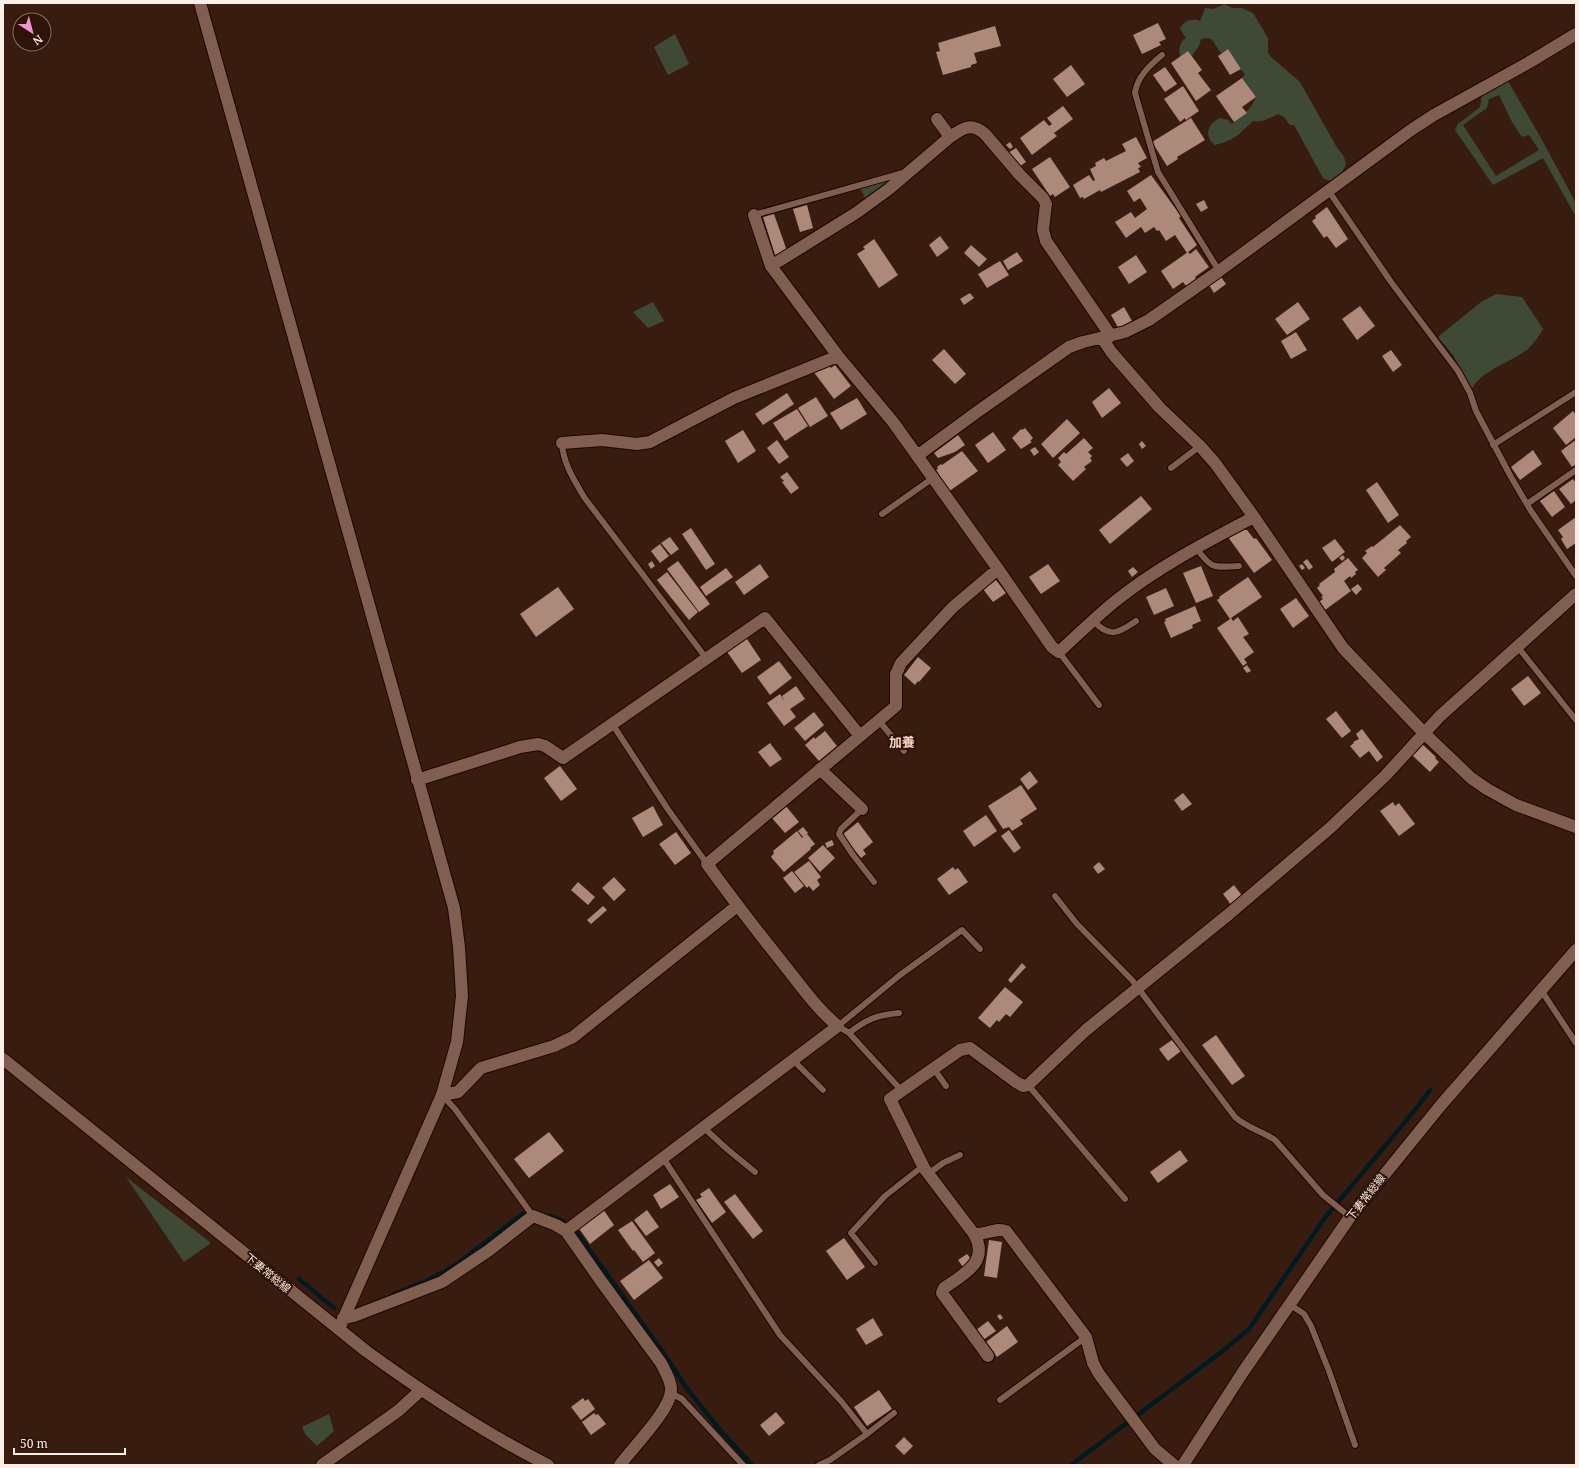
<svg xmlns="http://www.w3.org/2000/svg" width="1579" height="1468" viewBox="0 0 1579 1468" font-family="'Noto Serif','Noto Sans JP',serif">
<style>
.green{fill:#3e4a36;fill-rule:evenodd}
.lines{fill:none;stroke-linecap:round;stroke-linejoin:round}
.stream{stroke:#001a20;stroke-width:4.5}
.building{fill:#ad897a}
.service-casing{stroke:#1f0500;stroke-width:8}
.minor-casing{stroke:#1f0500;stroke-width:14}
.tertiary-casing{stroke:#1f0500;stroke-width:14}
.secondary-casing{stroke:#1f0500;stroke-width:14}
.service{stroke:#805e50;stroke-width:6}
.minor{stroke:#805e50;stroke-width:12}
.tertiary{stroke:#805e50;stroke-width:12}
.secondary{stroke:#805e50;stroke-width:12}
.labels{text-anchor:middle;stroke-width:4;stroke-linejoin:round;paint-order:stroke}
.street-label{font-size:11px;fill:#ffefe8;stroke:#2e1307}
.quarter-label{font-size:13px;font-weight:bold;fill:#fcd4c4;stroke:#2e1307}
</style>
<rect width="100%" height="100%" fill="#391c10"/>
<!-- green -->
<path class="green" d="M 1225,4 L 1232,8 L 1242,8 L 1253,13 L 1268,38 L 1268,53 L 1271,57 L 1300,82 L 1336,146 L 1344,157 L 1346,164 C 1342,174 1335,185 1323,178 L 1294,125 L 1290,125 L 1284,117 L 1278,114 C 1270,118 1262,123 1253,121 C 1238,135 1235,140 1215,145 C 1203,136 1208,123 1220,118 L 1228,120 L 1232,124 C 1242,114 1250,112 1256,97 L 1242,78 L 1245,75 L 1228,49 L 1221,53 C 1212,43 1216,36 1201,39 L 1199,46 L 1192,56 L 1188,51 L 1180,57 C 1179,48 1179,44 1186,38 L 1180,29 C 1183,21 1193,18 1200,21 L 1205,8 L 1213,9 Z
M 675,34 L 689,64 L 668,75 L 654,47 Z
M 1508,81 L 1542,140 L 1576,203 L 1576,217 L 1543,158 L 1493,185 L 1455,130 L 1458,124 L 1480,107 L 1482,95 ZM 1499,95 L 1512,122 L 1522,137 L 1529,135 L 1539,150 L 1496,176 L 1463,125 L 1487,108 L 1489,99 Z
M 893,178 L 866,200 L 860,188 Z
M 1496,294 L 1522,297 L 1543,329 C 1539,336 1534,343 1528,349 C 1512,362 1480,371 1472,389 L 1453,355 L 1438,337 L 1481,302 Z
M 653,302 L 664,321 L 648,328 L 633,312 Z
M 126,1177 L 211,1243 L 184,1262 Z
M 329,1414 L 334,1431 L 317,1446 L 305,1434 L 302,1427 Z"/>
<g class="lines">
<!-- stream -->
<path class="stream" d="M 550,1216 L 563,1221
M 576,1231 L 665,1355 L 685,1386 L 720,1430 L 752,1465
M 299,1279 L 334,1308
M 394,1294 L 430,1279 L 454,1266 L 524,1213
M 1071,1465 L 1220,1353 L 1249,1329 L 1324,1219 L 1415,1110 L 1430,1090"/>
</g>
<!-- building -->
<path class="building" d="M 1158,23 L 1166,39 L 1159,42 L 1161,45 L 1142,54 L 1133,35 Z
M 995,26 L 1001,46 L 974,53 L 977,63 L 971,65 L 971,67 L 943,75 L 936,52 L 940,51 L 938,43 Z
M 1228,49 L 1241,69 L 1230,75 L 1218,56 Z
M 1188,51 L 1202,70 L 1198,73 L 1211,90 L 1196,101 L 1171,63 Z
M 1071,65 L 1085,84 L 1067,97 L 1053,79 Z
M 1165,67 L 1177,84 L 1165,92 L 1153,75 Z
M 1242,78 L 1256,97 L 1242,107 L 1247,113 L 1234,122 L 1216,96 Z
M 1183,86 L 1199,111 L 1186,120 L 1185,118 L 1180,122 L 1164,99 Z
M 1063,106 L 1073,119 L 1054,133 L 1057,136 L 1032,155 L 1020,138 L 1044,120 L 1049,126 L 1052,124 L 1047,118 Z
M 1191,118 L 1205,140 L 1177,157 L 1178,159 L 1167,166 L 1152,142 Z
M 1136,137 L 1147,158 L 1138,163 L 1141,167 L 1138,168 L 1140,172 L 1101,192 L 1100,190 L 1084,199 L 1083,197 L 1080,198 L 1073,185 L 1089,175 L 1093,181 L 1095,180 L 1090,169 L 1096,166 L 1095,163 L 1104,158 L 1106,161 L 1126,151 L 1122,144 Z
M 1010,142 L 1013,147 L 1010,149 L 1006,145 Z
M 1016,148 L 1026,162 L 1019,167 L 1008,153 Z
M 1050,157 L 1070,187 L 1055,197 L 1053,194 L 1050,196 L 1032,169 Z
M 1151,175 L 1181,216 L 1179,218 L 1197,245 L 1187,253 L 1175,235 L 1166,241 L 1159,230 L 1157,231 L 1154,227 L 1145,233 L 1141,227 L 1126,238 L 1115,222 L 1131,212 L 1135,218 L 1147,209 L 1140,198 L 1134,202 L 1127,191 Z
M 1204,200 L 1208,208 L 1201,212 L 1196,204 Z
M 807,205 L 813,228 L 800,232 L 793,209 Z
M 1327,207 L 1348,239 L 1336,248 L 1327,236 L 1324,238 L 1312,221 L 1316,218 L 1315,216 Z
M 774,214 L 787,251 L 775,255 L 763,217 Z
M 940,236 L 949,248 L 937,257 L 929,245 Z
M 874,239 L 898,275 L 879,288 L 857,254 L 865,249 L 863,247 Z
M 971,245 L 987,259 L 979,267 L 964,253 Z
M 1196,249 L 1209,267 L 1195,277 L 1196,279 L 1186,286 L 1183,282 L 1173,289 L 1161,271 L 1188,252 L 1190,254 Z
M 1017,252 L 1023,261 L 1008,270 L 1003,261 Z
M 1136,255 L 1147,272 L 1129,284 L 1118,267 Z
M 1000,261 L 1009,275 L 987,288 L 978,274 Z
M 1221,277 L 1226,284 L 1214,293 L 1209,285 Z
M 970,293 L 974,298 L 964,305 L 960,299 Z
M 1298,302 L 1310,319 L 1287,335 L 1275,319 Z
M 1360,306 L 1375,326 L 1357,340 L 1342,319 Z
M 1124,307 L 1132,321 L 1119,329 L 1111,315 Z
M 1296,332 L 1307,350 L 1291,359 L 1281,341 Z
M 944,349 L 966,374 L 955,384 L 932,360 Z
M 1391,350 L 1402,365 L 1393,372 L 1382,356 Z
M 829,364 L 831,368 L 835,365 L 851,386 L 834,399 L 813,371 Z
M 1109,388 L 1121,403 L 1102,418 L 1092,402 Z
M 787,393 L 794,404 L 763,425 L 755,414 Z
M 816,397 L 828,416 L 810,427 L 798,408 Z
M 857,398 L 867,414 L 841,430 L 830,413 Z
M 797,409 L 808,426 L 785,441 L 773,423 Z
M 1573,411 L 1576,415 L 1576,437 L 1566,445 L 1553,428 Z
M 1067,419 L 1080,433 L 1053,458 L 1041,444 Z
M 1025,428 L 1033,438 L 1030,441 L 1032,442 L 1021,449 L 1012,438 L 1021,429 L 1022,430 Z
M 743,430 L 756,451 L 738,463 L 725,441 Z
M 993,432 L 1006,450 L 988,463 L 975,445 Z
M 958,435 L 965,445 L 955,452 L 938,458 L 934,453 Z
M 1084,438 L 1093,448 L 1088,452 L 1092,456 L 1090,458 L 1092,461 L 1084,467 L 1086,469 L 1073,481 L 1058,465 L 1061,462 L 1058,458 L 1064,452 L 1066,454 Z
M 777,440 L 789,457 L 779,464 L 767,448 Z
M 1142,441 L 1146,446 L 1142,449 L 1139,444 Z
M 1574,441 L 1576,443 L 1576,464 L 1572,467 L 1561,451 Z
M 1035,447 L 1039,452 L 1034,456 L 1030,450 Z
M 1533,450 L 1542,464 L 1520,480 L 1511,467 Z
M 962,451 L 978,471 L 948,492 L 936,474 L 938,473 L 936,470 L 938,469 L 937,467 L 941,464 L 942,465 Z
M 1128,453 L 1134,461 L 1127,467 L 1120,459 Z
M 787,472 L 799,488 L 791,494 L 782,482 L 784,481 L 780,477 Z
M 1573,479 L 1576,483 L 1576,500 L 1571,504 L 1559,489 Z
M 1377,482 L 1399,515 L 1388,523 L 1366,490 Z
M 1554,491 L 1565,507 L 1552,517 L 1540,501 Z
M 1141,496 L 1152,509 L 1110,544 L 1099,530 Z
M 1576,517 L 1576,543 L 1567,549 L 1561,539 L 1563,537 L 1558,530 Z
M 1400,525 L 1411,537 L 1406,541 L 1407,543 L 1398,550 L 1401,553 L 1384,568 L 1386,570 L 1378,577 L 1362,558 L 1367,553 L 1365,551 L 1372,546 L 1373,547 Z
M 691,528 L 715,564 L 706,570 L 682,534 Z
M 1239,529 L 1247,530 L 1254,539 L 1256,538 L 1272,560 L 1254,573 L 1228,537 Z
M 670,537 L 679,549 L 671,555 L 661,543 Z
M 1335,539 L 1345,552 L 1332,562 L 1322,548 Z
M 660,544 L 669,556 L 660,563 L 651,551 Z
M 1343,555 L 1345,558 L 1342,561 L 1339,558 Z
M 1348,558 L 1358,570 L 1355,572 L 1356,574 L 1351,578 L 1350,576 L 1344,581 L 1351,591 L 1325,610 L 1319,602 L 1323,599 L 1321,597 L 1323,596 L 1317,588 L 1320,585 L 1319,584 L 1335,572 L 1334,569 Z
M 1307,559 L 1313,567 L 1309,570 L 1303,562 Z
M 652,561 L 655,566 L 651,569 L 648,564 Z
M 678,561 L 710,604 L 699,612 L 667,569 Z
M 760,564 L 769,577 L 744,595 L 735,582 Z
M 1048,564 L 1060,581 L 1041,594 L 1029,577 Z
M 1302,564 L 1305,568 L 1302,570 L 1299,566 Z
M 1201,566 L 1213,596 L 1196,603 L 1183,573 Z
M 1133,567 L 1138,572 L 1132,577 L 1128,571 Z
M 726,568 L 733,577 L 706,596 L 700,587 Z
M 667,572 L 698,612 L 689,620 L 657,580 Z
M 1248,577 L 1262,597 L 1231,618 L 1233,621 L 1238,617 L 1249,634 L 1243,637 L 1254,652 L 1244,659 L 1247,663 L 1243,666 L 1217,628 L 1230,619 L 1217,600 L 1220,598 L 1219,597 Z
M 996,580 L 1006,593 L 993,602 L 983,589 Z
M 1358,584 L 1362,589 L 1356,595 L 1351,589 Z
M 558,587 L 574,609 L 536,637 L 520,614 Z
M 1166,588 L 1174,606 L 1154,615 L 1146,597 Z
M 1296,598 L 1309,616 L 1293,628 L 1280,609 Z
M 1195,606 L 1201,621 L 1192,625 L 1193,628 L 1171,638 L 1164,622 L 1166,621 L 1165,619 Z
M 745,636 L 761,660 L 742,673 L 725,649 Z
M 918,657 L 931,668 L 919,682 L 918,681 L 915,685 L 904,675 Z
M 779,661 L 792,678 L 770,695 L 757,677 Z
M 1247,665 L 1251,671 L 1247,673 L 1243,668 Z
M 1528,676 L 1541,693 L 1524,706 L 1511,689 Z
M 796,686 L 805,699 L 790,709 L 796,717 L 784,726 L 767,703 L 780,694 L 785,702 L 782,696 Z
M 1336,711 L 1351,731 L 1342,738 L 1326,719 Z
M 814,712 L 824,725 L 805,741 L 794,728 Z
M 1362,729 L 1383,757 L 1377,762 L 1369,751 L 1360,758 L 1350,746 L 1354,743 L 1353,742 L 1359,739 L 1356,734 Z
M 825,731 L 837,746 L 819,761 L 805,745 L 814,737 L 815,739 Z
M 770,743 L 782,759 L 770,767 L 758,752 Z
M 1422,744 L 1436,757 L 1435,758 L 1439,762 L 1430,772 L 1412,755 Z
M 560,766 L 577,789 L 561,801 L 544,778 Z
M 1030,771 L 1038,782 L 1028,790 L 1020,779 Z
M 1021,785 L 1037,809 L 1020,820 L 1023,824 L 1012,831 L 1009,827 L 1003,829 L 988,806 Z
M 1183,793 L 1192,804 L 1182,811 L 1174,800 Z
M 1393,802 L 1395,806 L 1399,803 L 1415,824 L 1399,836 L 1380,811 Z
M 785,805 L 799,822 L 785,833 L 771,817 Z
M 653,806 L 663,825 L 643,837 L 632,818 Z
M 986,815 L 997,831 L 974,847 L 963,831 Z
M 858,822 L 873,842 L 863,850 L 866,854 L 861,858 L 842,835 Z
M 803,827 L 808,833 L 803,837 L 798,831 Z
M 1009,830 L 1021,848 L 1014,853 L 1001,836 Z
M 797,831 L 802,838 L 807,834 L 815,844 L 810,848 L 811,849 L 784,872 L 771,857 L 774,853 L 773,851 Z
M 676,832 L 691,853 L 675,865 L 659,844 Z
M 832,840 L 834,845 L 827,848 L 825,843 Z
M 823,845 L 835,858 L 820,872 L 808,858 Z
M 809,861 L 821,877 L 817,880 L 820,885 L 813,891 L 809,886 L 807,888 L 794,872 Z
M 1099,862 L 1105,869 L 1098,874 L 1093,867 Z
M 953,867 L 955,870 L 958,868 L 968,882 L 949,895 L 937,879 Z
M 792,871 L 804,886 L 795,893 L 783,878 Z
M 614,877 L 626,890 L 614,901 L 602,888 Z
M 578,882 L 595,897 L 588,905 L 571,890 Z
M 1234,885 L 1243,897 L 1232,906 L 1223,894 Z
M 603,906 L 607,910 L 591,924 L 587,920 Z
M 1022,963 L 1026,967 L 1011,983 L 1008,980 Z
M 1005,987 L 1023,1002 L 1010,1017 L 1006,1014 L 999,1022 L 997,1020 L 990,1028 L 978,1018 Z
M 1216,1035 L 1245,1076 L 1232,1085 L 1202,1045 Z
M 1172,1040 L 1181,1051 L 1168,1061 L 1159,1049 Z
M 549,1132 L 564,1151 L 529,1178 L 514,1159 Z
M 1180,1150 L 1188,1161 L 1158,1183 L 1150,1172 Z
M 670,1184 L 679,1197 L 661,1209 L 653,1195 Z
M 709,1188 L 726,1212 L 712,1223 L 696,1200 L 702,1197 L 700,1194 Z
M 735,1194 L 763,1231 L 753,1239 L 724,1202 Z
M 603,1209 L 614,1225 L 590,1244 L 578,1227 Z
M 647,1210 L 659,1227 L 646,1236 L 634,1220 Z
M 632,1221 L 655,1253 L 643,1262 L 634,1250 L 633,1251 L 618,1230 Z
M 844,1238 L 865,1267 L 847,1280 L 826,1251 Z
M 989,1240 L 1002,1242 L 997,1278 L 984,1276 Z
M 967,1254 L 972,1260 L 963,1267 L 958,1260 Z
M 659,1258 L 663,1263 L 658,1267 L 654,1262 Z
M 649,1260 L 663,1278 L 634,1300 L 620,1281 Z
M 1000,1314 L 1003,1318 L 1000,1320 L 997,1316 Z
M 873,1318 L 883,1335 L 866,1345 L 856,1329 Z
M 988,1321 L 996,1331 L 983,1340 L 976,1330 Z
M 1007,1326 L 1018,1342 L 997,1357 L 986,1342 Z
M 879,1390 L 892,1409 L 867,1426 L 854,1407 Z
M 583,1398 L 585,1401 L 588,1399 L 595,1409 L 581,1420 L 571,1407 Z
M 776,1412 L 785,1423 L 769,1436 L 760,1425 Z
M 594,1413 L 596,1415 L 598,1414 L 606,1424 L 591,1435 L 582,1422 Z
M 904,1437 L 913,1446 L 904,1455 L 895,1446 Z"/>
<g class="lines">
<!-- service casing -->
<g class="service-casing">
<path id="service" d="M 1162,55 C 1150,65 1137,77 1135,93 L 1158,172 L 1219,271
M 1328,190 L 1391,282 L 1458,371 L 1470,393 L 1476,411 L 1511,477 L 1531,511 L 1576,576
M 754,215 L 903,173
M 562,443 C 563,463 574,480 584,497 L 706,658
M 1493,445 L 1576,392
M 1171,468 L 1200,446
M 1527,504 L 1576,470
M 882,514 L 933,478
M 1196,548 C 1213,570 1212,567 1239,566
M 1093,620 C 1109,639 1119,633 1136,621
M 1517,646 L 1576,720
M 1059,652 L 1099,705
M 879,721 L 904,751
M 613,725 L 667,808 L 707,864
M 862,809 L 841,829 L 839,834 L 853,855 L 874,882
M 1055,896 L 1077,924 L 1132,980 L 1235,1117 C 1247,1128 1262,1131 1275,1140 L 1323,1195 L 1350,1217
M 1541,990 L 1576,1043
M 849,1033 C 867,1019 877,1015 899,1013
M 793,1060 L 823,1090
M 934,1069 L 946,1086
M 1028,1085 L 1125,1199
M 902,1091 L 849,1033 L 838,1026 L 900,975 L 962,930 L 980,949
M 442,1095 L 455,1109 L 533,1216
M 704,1128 L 727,1149 L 755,1172
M 663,1158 L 780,1335 L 841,1401 L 867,1434 L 830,1460 L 819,1465
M 928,1174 L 943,1163 L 960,1155
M 875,1263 L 851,1233 L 885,1196 L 923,1166
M 1289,1304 L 1304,1314 L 1311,1326 L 1329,1371 L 1355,1445
M 671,1393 L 682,1399 L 743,1465
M 1000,1400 L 1086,1337
M 867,1434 L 894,1413"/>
</g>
<!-- minor casing -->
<g class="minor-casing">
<path id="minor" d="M 200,3 L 454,908 L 459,947 L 462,996 L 457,1042 L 442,1095 L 339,1329
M 937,119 L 950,137
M 754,215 L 771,266 L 838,356 L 893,422 L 998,569 L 1052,647 L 1059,652 C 1077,635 1095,618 1113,603 C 1156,568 1206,542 1254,517
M 771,266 L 856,213 L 889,189 L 950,137 C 963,128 971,122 985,134 L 1020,175 L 1043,198 L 1046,204 L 1043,230 L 1046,241 L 1111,336
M 1102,338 L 1112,353 L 1160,408 L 1200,446 L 1215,463 L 1254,517 L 1343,648 L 1424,733 L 1471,778 L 1487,789 L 1516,805 L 1576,827
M 562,443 L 602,440 L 637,444 L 650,442 L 734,398 L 838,356
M 917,456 L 977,412 L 1069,347 L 1083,342 L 1125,332 L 1149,320 L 1219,271 L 1411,130 L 1434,115 L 1528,63 L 1576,34
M 820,769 L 862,809
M 417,780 L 520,747 L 538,744 L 545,746 L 563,758 L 765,618 L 860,736
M 442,1095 L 458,1092 L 481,1068 L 554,1046 L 573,1037 L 737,906
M 566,1231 L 838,1026 C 819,1011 804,990 789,971 C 761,936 733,900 707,864 L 896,706 L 896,674 L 901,663 L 953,607 L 998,569
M 974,1234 C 987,1235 996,1227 1006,1231 L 1086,1337 L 1093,1363 L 1099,1374 L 1155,1449 L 1174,1465
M 343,1318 L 354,1316 L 442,1282 L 488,1251 L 533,1216 L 556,1225 L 566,1231 L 601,1281 L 661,1363 C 665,1371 671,1380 671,1389 C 672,1409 632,1448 620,1465
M 988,1356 L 942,1293 L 944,1288 C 964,1274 990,1262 974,1234 L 924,1168 L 890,1099 L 960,1050 L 970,1048 L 1016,1082 L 1023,1086 L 1028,1085 L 1086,1030 L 1229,914 L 1330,828 L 1385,776 L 1440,716 L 1576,594"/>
</g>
<!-- tertiary casing -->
<g class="tertiary-casing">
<path id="tertiary" d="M 322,1465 L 398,1411 L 421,1390"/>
</g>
<!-- secondary casing -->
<g class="secondary-casing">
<path id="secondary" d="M 3,1059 L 366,1351 C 424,1393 484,1433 548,1465
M 1183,1465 L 1243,1372 L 1350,1217 L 1441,1105 L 1576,950"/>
</g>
<!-- service -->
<use href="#service" class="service"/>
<!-- minor -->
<use href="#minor" class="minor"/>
<!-- tertiary -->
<use href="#tertiary" class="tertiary"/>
<!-- secondary -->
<use href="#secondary" class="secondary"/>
</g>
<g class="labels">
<!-- street labels -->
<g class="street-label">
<text transform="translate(1366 1197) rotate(-52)" y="4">下妻常総線</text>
<text transform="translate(268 1273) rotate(39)" y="4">下妻常総線</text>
</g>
<!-- quarter labels -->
<g class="quarter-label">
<text x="902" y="747">加養</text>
</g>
</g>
<!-- border -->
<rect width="1579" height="1468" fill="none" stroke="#ffefe8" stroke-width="8"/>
<!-- north arrow -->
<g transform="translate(32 32) rotate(144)"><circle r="19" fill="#2e1307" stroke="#826b61"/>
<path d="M0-3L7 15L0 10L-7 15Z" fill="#f391d6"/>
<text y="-6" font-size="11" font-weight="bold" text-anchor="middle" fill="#ffefe8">N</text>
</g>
<!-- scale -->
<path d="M14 1448v6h111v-6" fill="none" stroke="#ffefe8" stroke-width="2"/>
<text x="20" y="1448" font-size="12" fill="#ffefe8" stroke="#2e1307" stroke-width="3" paint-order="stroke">50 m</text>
</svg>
